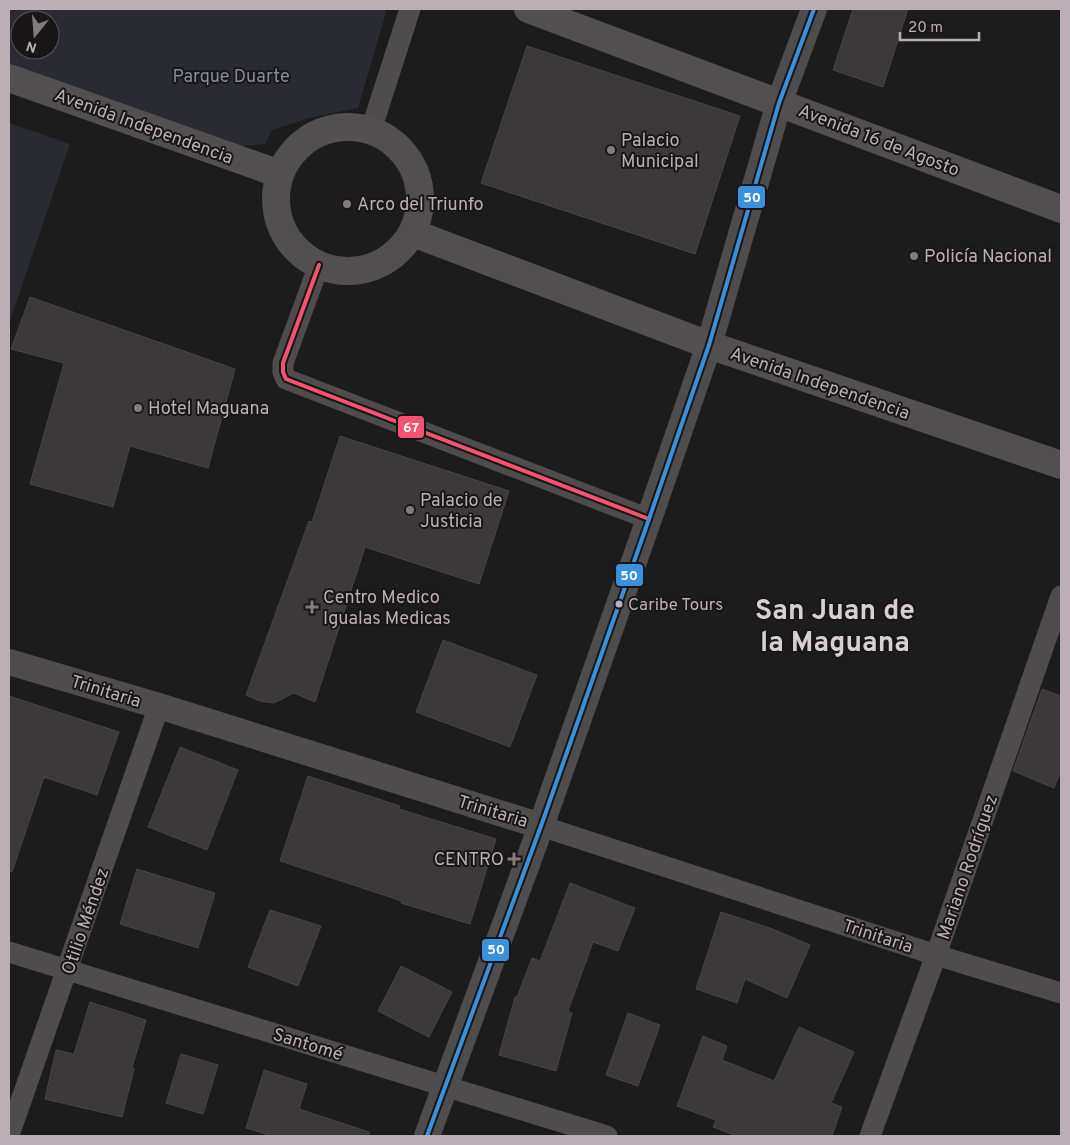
<svg xmlns="http://www.w3.org/2000/svg" width="1070" height="1145" viewBox="0 0 1070 1145" font-family="Overpass,sans-serif">
<style>
.green{fill:#292a32;fill-rule:evenodd}
.building{fill:#3b393a;stroke:#484447}
.lines{fill:none;stroke-linecap:round;stroke-linejoin:round}
.minor{stroke:#4f4c4d;stroke-width:21}
.tertiary{stroke:#4f4c4d;stroke-width:26}
.primary{stroke:#524f50;stroke-width:28}
.bus-1-casing{stroke:#181616;stroke-width:8}
.bus-2-casing{stroke:#181616;stroke-width:8}
.bus-1{stroke:#f65372;stroke-width:4}
.bus-2{stroke:#3a90db;stroke-width:4}
.poi-dot{fill:#847b7f;stroke:#181616;stroke-width:2}
.bus-dot{fill:#bcaeb5;stroke:#181616;stroke-width:2}
.labels{text-anchor:middle;stroke-width:4;stroke-linejoin:round;paint-order:stroke}
.bus-label{font-size:17px;fill:#bcaeb5;stroke:#181616;text-anchor:start}
.park-label{font-size:18px;fill:#868aa7;stroke:#181616}
.street-label{font-size:18px;fill:#bcaeb5;stroke:#181616}
.poi-label{font-size:18px;fill:#bcaeb5;stroke:#181616;text-anchor:start}
.town-label{font-size:28px;font-weight:bold;fill:#d8cfd3;stroke:#181616}
.line-badge{stroke:#181616;stroke-width:2}
.badge-label{font-size:14px;text-anchor:middle;font-weight:bold;fill:#fff}
</style>
<rect width="100%" height="100%" fill="#1c1c1c"/>
<!-- green -->
<path class="green" d="M 9,9 L 387,9 L 358,108 L 309,118 L 272,130 L 265,144 L 231,147 L 9,65 ZM 20,20 L 50,20 L 50,50 L 20,50 Z
M 9,123 L 70,144 L 9,324 Z"/>
<!-- building -->
<path class="building" d="M 853,9 L 908,9 L 883,87 L 833,70 Z
M 527,46 L 740,116 L 695,254 L 481,183 Z
M 30,297 L 235,369 L 208,468 L 130,446 L 113,507 L 30,484 L 64,363 L 11,349 Z
M 340,436 L 509,491 L 479,584 L 365,547 L 315,702 L 294,693 L 274,703 L 260,701 L 246,695 L 309,521 L 312,522 Z
M 443,640 L 537,675 L 510,747 L 416,712 Z
M 1042,689 L 1061,696 L 1061,771 L 1054,788 L 1013,771 Z
M 9,696 L 119,732 L 97,795 L 44,777 L 12,872 L 9,871 Z
M 180,747 L 238,770 L 207,850 L 148,827 Z
M 308,776 L 400,806 L 399,809 L 496,839 L 470,924 L 401,903 L 402,901 L 280,861 Z
M 137,869 L 215,893 L 198,948 L 120,924 Z
M 570,883 L 635,908 L 618,951 L 593,942 L 568,1011 L 572,1013 L 556,1071 L 499,1055 L 515,997 L 517,997 L 532,958 L 540,961 Z
M 270,910 L 321,926 L 298,986 L 248,967 Z
M 721,912 L 770,928 L 810,945 L 787,998 L 745,979 L 737,1003 L 696,989 Z
M 401,966 L 452,992 L 429,1037 L 378,1011 Z
M 90,1002 L 146,1020 L 132,1068 L 134,1069 L 122,1117 L 45,1099 L 56,1050 L 74,1054 Z
M 628,1013 L 660,1025 L 638,1086 L 606,1075 Z
M 799,1027 L 854,1052 L 831,1103 L 842,1107 L 832,1136 L 737,1136 L 713,1127 L 716,1120 L 677,1106 L 703,1036 L 727,1046 L 722,1060 L 774,1081 Z
M 181,1054 L 218,1065 L 203,1114 L 166,1103 Z
M 264,1070 L 307,1084 L 299,1109 L 369,1132 L 369,1136 L 272,1136 L 246,1128 Z"/>
<g class="lines">
<!-- minor -->
<path class="minor" d="M 371,130 L 410,9
M 319,265 L 283,363 L 283,372 L 286,379 L 649,519
M 541,826 L 936,955 L 1061,993
M 9,952 L 607,1136
M 9,1135 L 159,706
M 870,1136 L 936,955 L 1061,596"/>
<!-- tertiary -->
<path class="tertiary" d="M 9,662 L 159,706 L 541,826
M 427,1136 L 541,826 L 649,519 L 709,345 L 779,103 L 814,9"/>
<!-- primary -->
<path class="primary" d="M 528,9 L 1061,209
M 9,78 L 280,174
M276 199a72 72 0 1 1 144 0a72 72 0 1 1-144 0Z
M 413,233 L 709,345 L 1061,465"/>
<!-- bus-1 casing -->
<g class="bus-1-casing">
<path id="bus-1" d="M 319,265 L 283,363 L 283,372 L 286,379 L 649,519"/>
</g>
<!-- bus-2 casing -->
<g class="bus-2-casing">
<path id="bus-2" d="M 427,1136 L 541,826 L 649,519 L 709,345 L 779,103 L 814,9"/>
</g>
<!-- bus-1 -->
<use href="#bus-1" class="bus-1"/>
<!-- bus-2 -->
<use href="#bus-2" class="bus-2"/>
</g>
<!-- markers -->
<g class="poi-dot">
<circle cx="611" cy="150" r="5"/>
<circle cx="347" cy="204" r="5"/>
<circle cx="914" cy="256" r="5"/>
<circle cx="138" cy="408" r="5"/>
<circle cx="410" cy="510" r="5"/>
<path d="M309.5 599.5h5v5h5v5h-5v5h-5v-5h-5v-5h5z"/>
<path d="M511.5 851.5h5v5h5v5h-5v5h-5v-5h-5v-5h5z"/>
</g>
<circle class="bus-dot" cx="619" cy="604" r="4.5"/>
<g class="labels">
<!-- bus labels -->
<g class="bus-label">
<text x="628" y="610">Caribe Tours</text>
</g>
<!-- park labels -->
<g class="park-label">
<text x="231" y="82">Parque Duarte</text>
</g>
<!-- street labels -->
<g class="street-label">
<text transform="translate(144 126) rotate(20)" y="6">Avenida Independencia</text>
<text transform="translate(879 140) rotate(21)" y="6">Avenida 16 de Agosto</text>
<text transform="translate(820 383) rotate(19)" y="6">Avenida Independencia</text>
<text transform="translate(106 691) rotate(17)" y="6">Trinitaria</text>
<text transform="translate(493 811) rotate(17)" y="6">Trinitaria</text>
<text transform="translate(967 867) rotate(-71)" y="6">Mariano Rodríguez</text>
<text transform="translate(85 921) rotate(-71)" y="6">Otilio Méndez</text>
<text transform="translate(878 936) rotate(18)" y="6">Trinitaria</text>
<text transform="translate(308 1044) rotate(17)" y="6">Santomé</text>
</g>
<!-- poi labels -->
<g class="poi-label">
<text x="621" y="146">Palacio<tspan x="621" dy="21">Municipal</tspan></text>
<text x="357" y="210">Arco del Triunfo</text>
<text x="924" y="262">Policía Nacional</text>
<text x="148" y="414">Hotel Maguana</text>
<text x="420" y="506">Palacio de<tspan x="420" dy="21">Justicia</tspan></text>
<text x="323" y="603">Centro Medico<tspan x="323" dy="21">Igualas Medicas</tspan></text>
<text x="504" y="865" text-anchor="end">CENTRO</text>
</g>
<!-- town labels -->
<g class="town-label">
<text x="835" y="619">San Juan de<tspan x="835" dy="32">la Maguana</tspan></text>
</g>
</g>
<g class="line-badge">
<rect x="737" y="185" width="29" height="24" rx="5" fill="#3a90db"/>
<rect x="397" y="415" width="28" height="24" rx="5" fill="#f65372"/>
<rect x="615" y="563" width="29" height="24" rx="5" fill="#3a90db"/>
<rect x="481" y="938" width="29" height="24" rx="5" fill="#3a90db"/>
</g>
<g class="badge-label">
<text x="752" y="202">50</text>
<text x="411" y="432">67</text>
<text x="629" y="580">50</text>
<text x="496" y="954">50</text>
</g>
<!-- border -->
<rect width="1070" height="1145" fill="none" stroke="#bcaeb5" stroke-width="20"/>
<!-- north arrow -->
<g transform="translate(35 35) rotate(197)"><circle r="24" fill="#181616" stroke="#5a5356"/>
<path d="M0-4L9 19L0 12L-9 19Z" fill="#847b7f"/>
<text y="-8" font-size="14" font-weight="bold" text-anchor="middle" fill="#bcaeb5">N</text>
</g>
<!-- scale -->
<path d="M900 32v8h79v-8" fill="none" stroke="#bcaeb5" stroke-width="2.5"/>
<text x="908" y="32" font-size="15" fill="#bcaeb5" stroke="#181616" stroke-width="4" paint-order="stroke">20 m</text>
</svg>
